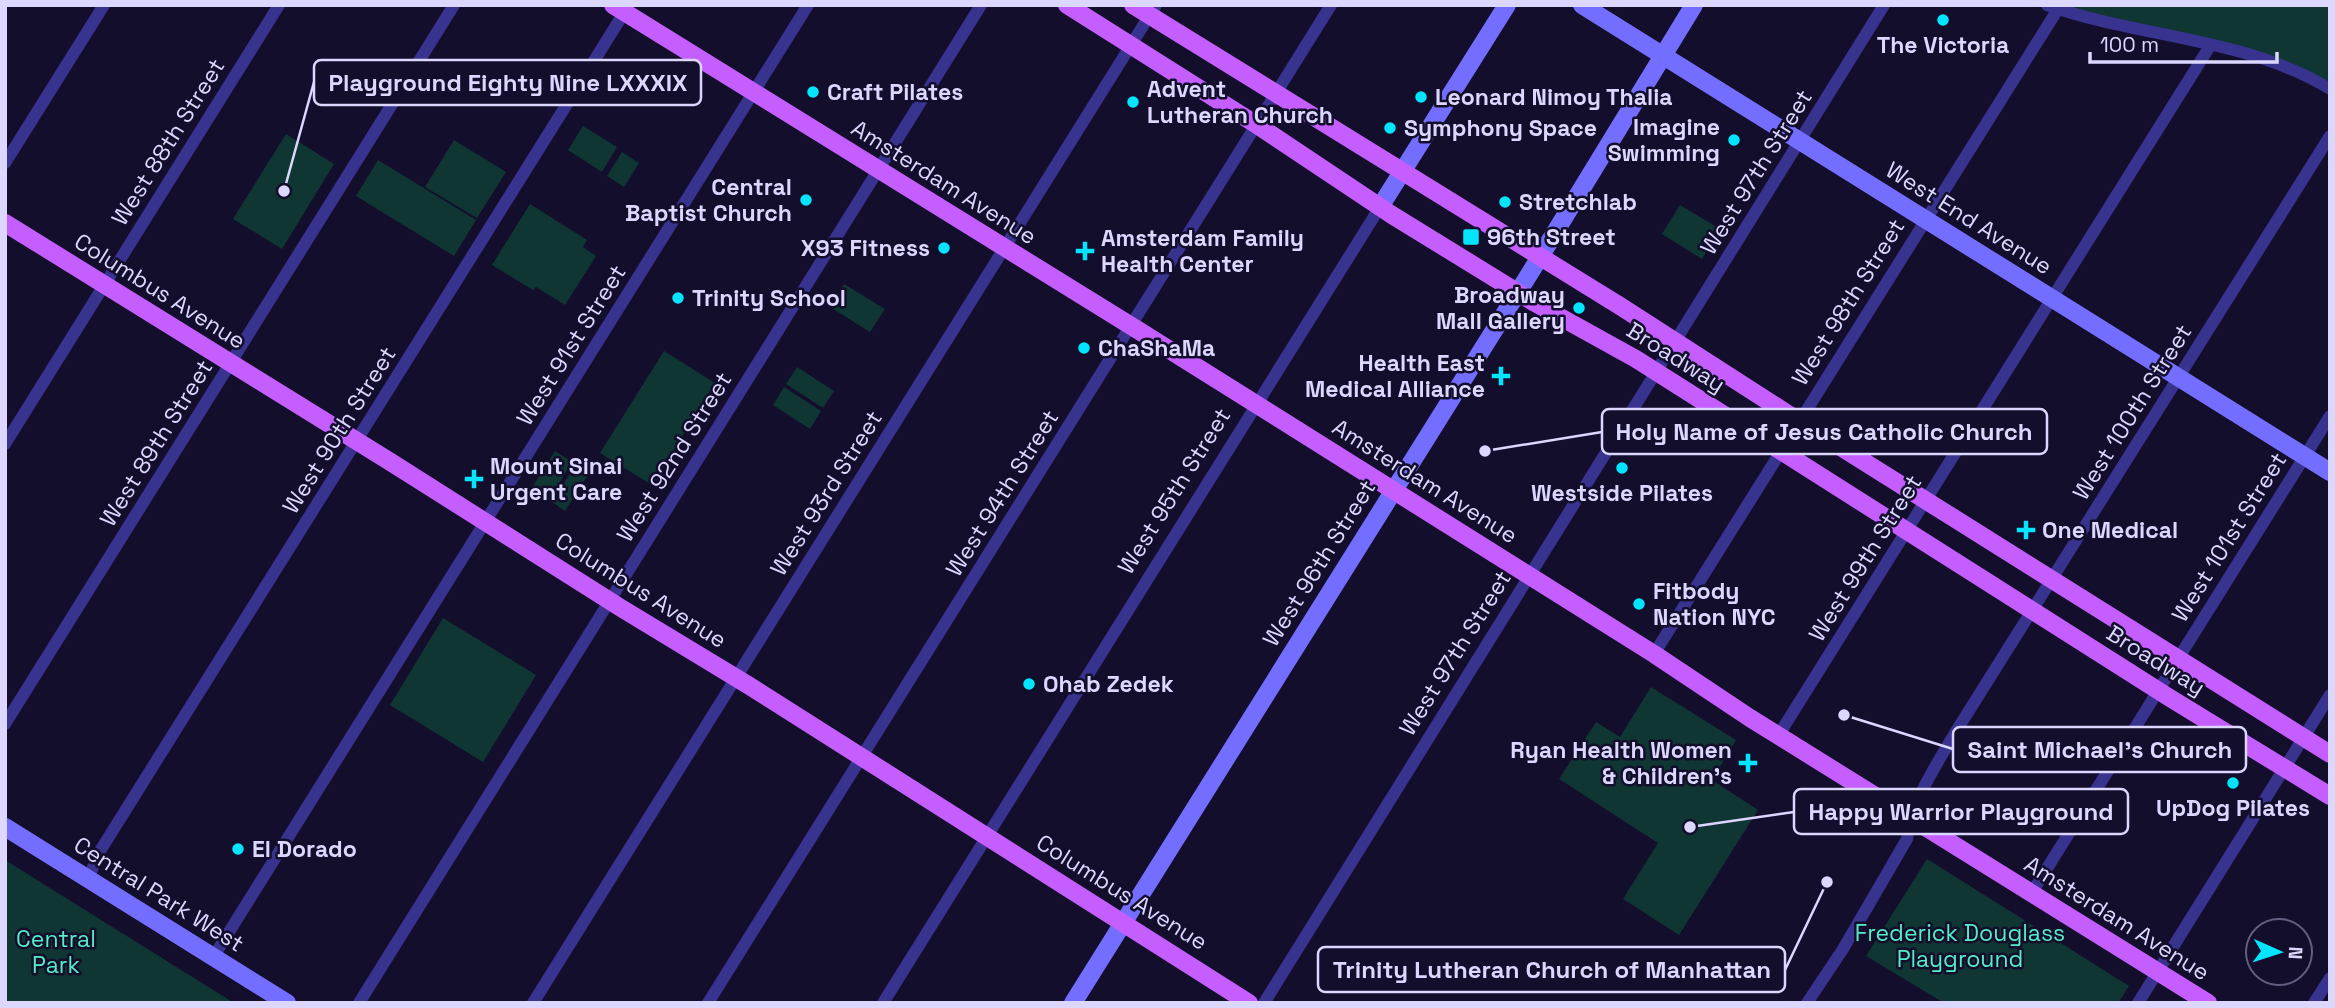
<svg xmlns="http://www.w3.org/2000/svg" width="2335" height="1008" viewBox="0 0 2335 1008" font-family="'Space Grotesk',sans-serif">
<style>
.green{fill:#103634}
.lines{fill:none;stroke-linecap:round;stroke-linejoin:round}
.street{stroke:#37338f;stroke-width:12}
.secondary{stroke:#736eff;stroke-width:18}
.primary{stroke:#c45eff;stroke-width:18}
.poi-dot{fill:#03e5ff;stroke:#130e2b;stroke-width:2.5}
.labels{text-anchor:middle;stroke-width:5;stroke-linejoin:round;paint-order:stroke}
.poi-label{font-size:23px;font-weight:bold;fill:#dcd7ff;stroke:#130e2b;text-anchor:start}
.street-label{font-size:23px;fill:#dcd7ff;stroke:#130e2b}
.park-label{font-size:23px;fill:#55edc8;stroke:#130e2b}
.leader{fill:none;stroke:#dcd7ff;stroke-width:2.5}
.callout-dot{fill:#dcd7ff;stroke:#130e2b;stroke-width:2.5}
.callout{fill:#130e2b;stroke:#dcd7ff;stroke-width:2.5}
.callout-label{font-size:24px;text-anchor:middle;font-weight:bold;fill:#dcd7ff}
</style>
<rect width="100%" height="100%" fill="#130e2b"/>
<!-- green -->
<path class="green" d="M 2061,5 L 2328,5 L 2330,6 L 2330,83 Z
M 583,126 L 617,147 L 602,172 L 568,150 Z
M 286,134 L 334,164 L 282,249 L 233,219 Z
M 454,140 L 506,172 L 477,218 L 425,187 Z
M 622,152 L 639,163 L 624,187 L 607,176 Z
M 378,160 L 476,220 L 454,256 L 356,196 Z
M 530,204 L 587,240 L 583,247 L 596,256 L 565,305 L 536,287 L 533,290 L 492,265 Z
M 1680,205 L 1720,229 L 1702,259 L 1662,234 Z
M 844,284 L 885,309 L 870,332 L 830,307 Z
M 664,351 L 715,383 L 652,485 L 600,453 Z
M 797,367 L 834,391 L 823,408 L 786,384 Z
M 784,387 L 821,411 L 810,429 L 773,405 Z
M 555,451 L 572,462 L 549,500 L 531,489 Z
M 576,464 L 589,473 L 565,511 L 552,502 Z
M 443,618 L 536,675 L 483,762 L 390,705 Z
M 1651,687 L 1736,740 L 1712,780 L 1758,810 L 1679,935 L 1623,899 L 1658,843 L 1559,779 L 1596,722 L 1620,737 Z
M 1927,859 L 2129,986 L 2118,1003 L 1944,1003 L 1866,956 Z
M 5,860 L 234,1003 L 5,1003 Z"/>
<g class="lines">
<!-- street -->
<path class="street" d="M 2047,5 C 2139,38 2245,37 2330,89
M 5,163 L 104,5
M 5,444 L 279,5
M 1654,654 L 2058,9
M 5,724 L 454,5
M 1778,736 L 2210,46
M 88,879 L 100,851 L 627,8
M 2031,894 L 2330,416
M 214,956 L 808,5
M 359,1003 L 981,5
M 533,1003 L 1156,5
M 708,1003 L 1331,5
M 883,1003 L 1380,207
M 1264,1003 L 1884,5
M 1807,1003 L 1843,949 L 1907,839 C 1913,799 1935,767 1955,733 L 2330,136
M 2138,1003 L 2330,695
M 2314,1003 L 2330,978"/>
<!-- secondary -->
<path class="secondary" d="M 1582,5 L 2330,472
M 1380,207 L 1507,5
M 5,827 L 287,1003
M 1073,1003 L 1540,257 L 1694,5"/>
<!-- primary -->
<path class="primary" d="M 613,5 L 1141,332 L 1654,654 L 1750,718 L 2208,1003
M 1067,5 L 1257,125 L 1392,215 L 1535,303 L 1636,359 L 2170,698 L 2330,796
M 1133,5 L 1620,306 L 1788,414 L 2330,754
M 5,223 L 389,461 L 621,608 L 748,685 L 1249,1003"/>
</g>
<!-- markers -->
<g class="poi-dot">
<circle cx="1943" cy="20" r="7"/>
<circle cx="813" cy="92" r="7"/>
<circle cx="1421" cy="97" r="7"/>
<circle cx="1133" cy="102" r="7"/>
<circle cx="1390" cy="128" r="7"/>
<circle cx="1734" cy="140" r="7"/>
<circle cx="806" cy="200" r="7"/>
<circle cx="1505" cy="202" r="7"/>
<rect x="1462" y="228" width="18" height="18" rx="3.5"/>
<circle cx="944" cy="248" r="7"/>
<path d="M1081.5 240.5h7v7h7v7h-7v7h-7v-7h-7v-7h7z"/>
<circle cx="678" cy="298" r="7"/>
<circle cx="1579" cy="308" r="7"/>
<circle cx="1084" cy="348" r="7"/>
<path d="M1497.5 365.5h7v7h7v7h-7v7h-7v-7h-7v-7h7z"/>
<circle cx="1622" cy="468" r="7"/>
<path d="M470.5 468.5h7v7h7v7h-7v7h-7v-7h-7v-7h7z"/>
<path d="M2022.5 519.5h7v7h7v7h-7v7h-7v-7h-7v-7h7z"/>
<circle cx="1639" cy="604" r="7"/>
<circle cx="1029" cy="684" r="7"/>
<path d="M1744.5 752.5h7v7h7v7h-7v7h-7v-7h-7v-7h7z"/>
<circle cx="2233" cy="783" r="7"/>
<circle cx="238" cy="849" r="7"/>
</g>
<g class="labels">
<!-- poi labels -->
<g class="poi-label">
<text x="1943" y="53" text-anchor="middle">The Victoria</text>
<text x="1147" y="97">Advent<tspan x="1147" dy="26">Lutheran Church</tspan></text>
<text x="827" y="100">Craft Pilates</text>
<text x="1435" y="105">Leonard Nimoy Thalia</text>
<text x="1720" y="135" text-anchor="end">Imagine<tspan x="1720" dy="26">Swimming</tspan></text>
<text x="1404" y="136">Symphony Space</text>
<text x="792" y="195" text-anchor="end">Central<tspan x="792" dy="26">Baptist Church</tspan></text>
<text x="1519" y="210">Stretchlab</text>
<text x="1487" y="245">96th Street</text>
<text x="1101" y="246">Amsterdam Family<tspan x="1101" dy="26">Health Center</tspan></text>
<text x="930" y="256" text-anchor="end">X93 Fitness</text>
<text x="1565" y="303" text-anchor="end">Broadway<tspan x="1565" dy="26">Mall Gallery</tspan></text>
<text x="692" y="306">Trinity School</text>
<text x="1098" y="356">ChaShaMa</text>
<text x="1485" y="371" text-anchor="end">Health East<tspan x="1485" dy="26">Medical Alliance</tspan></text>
<text x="490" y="474">Mount Sinai<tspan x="490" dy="26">Urgent Care</tspan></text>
<text x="1622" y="501" text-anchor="middle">Westside Pilates</text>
<text x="2042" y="538">One Medical</text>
<text x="1653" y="599">Fitbody<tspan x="1653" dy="26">Nation NYC</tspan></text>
<text x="1043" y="692">Ohab Zedek</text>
<text x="1732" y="758" text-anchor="end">Ryan Health Women<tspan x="1732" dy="26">&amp; Children's</tspan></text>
<text x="2233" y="816" text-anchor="middle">UpDog Pilates</text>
<text x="252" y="857">El Dorado</text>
</g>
<!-- street labels -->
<g class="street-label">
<text transform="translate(168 142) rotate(-58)" y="8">West 88th Street</text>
<text transform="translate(1756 172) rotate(-58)" y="8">West 97th Street</text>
<text transform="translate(944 182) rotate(32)" y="8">Amsterdam Avenue</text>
<text transform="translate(1969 218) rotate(32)" y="8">West End Avenue</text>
<text transform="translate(160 291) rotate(32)" y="8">Columbus Avenue</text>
<text transform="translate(1848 302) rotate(-58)" y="8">West 98th Street</text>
<text transform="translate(571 345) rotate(-58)" y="8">West 91st Street</text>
<text transform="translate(1676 357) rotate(32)" y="8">Broadway</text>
<text transform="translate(2132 412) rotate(-58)" y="8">West 100th Street</text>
<text transform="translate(339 430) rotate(-58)" y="8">West 90th Street</text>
<text transform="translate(156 443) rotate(-58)" y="8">West 89th Street</text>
<text transform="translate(674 457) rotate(-58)" y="8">West 92nd Street</text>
<text transform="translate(1425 481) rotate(32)" y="8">Amsterdam Avenue</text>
<text transform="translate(1174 491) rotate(-58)" y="8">West 95th Street</text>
<text transform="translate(826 493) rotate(-58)" y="8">West 93rd Street</text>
<text transform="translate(1002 493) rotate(-58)" y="8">West 94th Street</text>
<text transform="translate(2229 537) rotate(-58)" y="8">West 101st Street</text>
<text transform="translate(1865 558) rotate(-58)" y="8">West 99th Street</text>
<text transform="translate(1319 563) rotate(-58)" y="8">West 96th Street</text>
<text transform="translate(641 590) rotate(32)" y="8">Columbus Avenue</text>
<text transform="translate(1455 653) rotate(-58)" y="8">West 97th Street</text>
<text transform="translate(2156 660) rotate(32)" y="8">Broadway</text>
<text transform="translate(1122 892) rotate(32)" y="8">Columbus Avenue</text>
<text transform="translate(159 894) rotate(32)" y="8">Central Park West</text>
<text transform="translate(2117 918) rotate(32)" y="8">Amsterdam Avenue</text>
</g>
<!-- park labels -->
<g class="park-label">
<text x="1960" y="941">Frederick Douglass<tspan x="1960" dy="26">Playground</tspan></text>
<text x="56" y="947">Central<tspan x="56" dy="26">Park</tspan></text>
</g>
</g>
<!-- callouts -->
<path class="leader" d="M284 191L314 82M1485 451L1602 432M1844 715L1953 749M1690 827L1794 812M1827 882L1785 970"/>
<g class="callout-dot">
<circle cx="284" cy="191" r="7"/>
<circle cx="1485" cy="451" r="7"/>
<circle cx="1844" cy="715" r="7"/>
<circle cx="1690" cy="827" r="7"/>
<circle cx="1827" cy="882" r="7"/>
</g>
<g class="callout">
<rect x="314" y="60" width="387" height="45" rx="7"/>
<rect x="1602" y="409" width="445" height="45" rx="7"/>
<rect x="1953" y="727" width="293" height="45" rx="7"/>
<rect x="1794" y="789" width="334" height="45" rx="7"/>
<rect x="1318" y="947" width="467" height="45" rx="7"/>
</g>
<g class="callout-label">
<text x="508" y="91">Playground Eighty Nine LXXXIX</text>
<text x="1824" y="440">Holy Name of Jesus Catholic Church</text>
<text x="2100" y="758">Saint Michael's Church</text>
<text x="1961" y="820">Happy Warrior Playground</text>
<text x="1552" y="978">Trinity Lutheran Church of Manhattan</text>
</g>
<!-- border -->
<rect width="2335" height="1008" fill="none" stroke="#dcd7ff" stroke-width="14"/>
<!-- north arrow -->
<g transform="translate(2279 952) rotate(93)"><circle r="33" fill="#130e2b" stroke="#635e80" stroke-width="2"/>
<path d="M0-5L12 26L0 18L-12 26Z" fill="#03e5ff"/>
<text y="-10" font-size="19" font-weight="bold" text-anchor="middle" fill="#dcd7ff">N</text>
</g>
<!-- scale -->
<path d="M2090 52v10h187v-10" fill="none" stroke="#dcd7ff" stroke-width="3.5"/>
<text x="2100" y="52" font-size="21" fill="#dcd7ff" stroke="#130e2b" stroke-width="5" paint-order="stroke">100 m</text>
</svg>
